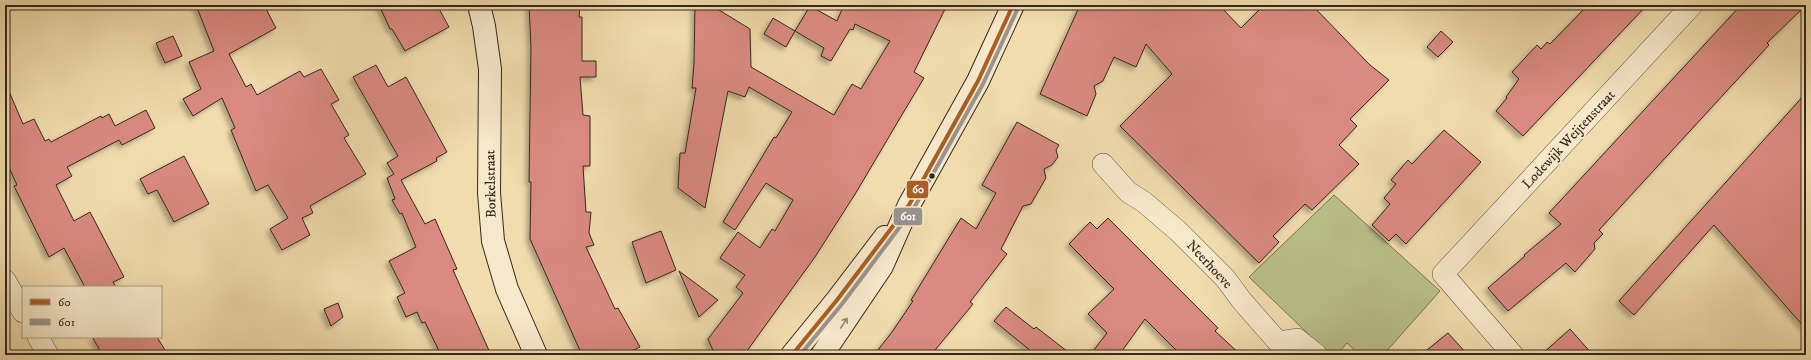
<svg xmlns="http://www.w3.org/2000/svg" width="1811" height="360" viewBox="0 0 1811 360" font-family="'IM FELL DW Pica',serif">
<style>
.green{fill:#bac08a;stroke:#787454}
.building{fill:#da8a81;stroke:#35271d;filter:url(#shadow)}
.lines{fill:none;stroke-linecap:round;stroke-linejoin:round}
.street-casing{stroke:#645441;stroke-width:22}
.secondary-casing{stroke:#35271d;stroke-width:24}
.street{stroke:#f6e8ca;stroke-width:21}
.secondary{stroke:#f6e8ca;stroke-width:22}
.bus-1-casing{stroke:#f6e8ca;stroke-width:7}
.bus-2-casing{stroke:#f6e8ca;stroke-width:7}
.bus-1{stroke:#a85e24;stroke-width:4}
.bus-2{stroke:#9a938e;stroke-width:4}
.oneway{stroke:#968874}
.bus-dot{fill:#35271d;stroke:#f6e8ca;stroke-width:1.5}
.labels{text-anchor:middle;stroke-width:4;stroke-linejoin:round;paint-order:stroke}
.street-label{font-size:14px;fill:#35271d;stroke:#f6e8ca}
.line-badge{stroke:#f6e8ca;stroke-width:1.5}
.badge-label{font-size:11px;text-anchor:middle;font-weight:bold;fill:#fff}
</style>
<defs>
<filter id="shadow"><feDropShadow dx="-3.5" dy="3.5" stdDeviation="2" flood-color="#0004"/></filter>
</defs>
<rect width="100%" height="100%" fill="#f1dcad"/>
<filter id="stains"><feTurbulence type="fractalNoise" baseFrequency=".005" numOctaves="4"/><feColorMatrix values="0 0 0 0 .2 0 0 0 0 .09 0 0 0 0 .02 0 0 0 .5 -.17"/></filter>
<radialGradient id="worn" r=".72"><stop offset=".6" stop-color="#630" stop-opacity="0"/><stop offset="1" stop-color="#630" stop-opacity=".3"/></radialGradient>
<!-- green -->
<path class="green" d="M 1334,195 L 1440,291 L 1383,355 L 1360,355 L 1347,343 L 1337,355 L 1330,355 L 1249,277 Z"/>
<!-- building -->
<path class="building" d="M 196,5 L 264,5 L 276,28 L 229,54 L 246,87 L 251,84 L 257,95 L 300,71 L 304,77 L 321,69 L 339,100 L 331,104 L 349,135 L 344,138 L 366,174 L 310,206 L 313,213 L 302,218 L 310,235 L 282,250 L 270,229 L 288,218 L 268,185 L 256,191 L 231,130 L 235,128 L 222,98 L 193,116 L 183,99 L 201,89 L 189,62 L 214,51 Z
M 379,5 L 437,5 L 449,27 L 405,51 L 392,29 L 390,29 Z
M 529,5 L 580,5 L 579,17 L 582,17 L 582,61 L 596,61 L 596,77 L 580,77 L 583,115 L 590,116 L 590,166 L 583,166 L 586,212 L 591,212 L 589,233 L 594,245 L 586,247 L 615,309 L 618,308 L 640,347 L 624,355 L 582,355 L 530,239 L 531,182 L 529,182 L 531,47 Z
M 695,5 L 711,5 L 750,29 L 751,67 L 834,115 L 852,84 L 861,89 L 890,41 L 855,24 L 853,30 L 850,29 L 831,61 L 821,56 L 824,48 L 795,31 L 810,6 L 837,21 L 844,5 L 947,5 L 914,72 L 924,78 L 903,113 L 857,191 L 815,257 L 744,355 L 715,355 L 708,339 L 743,293 L 736,287 L 745,275 L 720,258 L 738,232 L 760,248 L 772,229 L 775,231 L 793,200 L 766,183 L 735,230 L 723,222 L 774,137 L 776,138 L 792,112 L 749,87 L 745,97 L 728,91 L 705,208 L 678,188 L 680,153 L 685,153 L 696,88 L 692,88 L 694,63 Z
M 1080,5 L 1219,5 L 1241,28 L 1264,5 L 1312,5 L 1370,65 L 1389,80 L 1350,119 L 1357,126 L 1339,145 L 1359,164 L 1312,210 L 1305,204 L 1273,236 L 1279,242 L 1259,263 L 1120,126 L 1172,74 L 1146,44 L 1136,67 L 1114,57 L 1103,81 L 1094,86 L 1096,94 L 1087,116 L 1040,94 Z
M 1588,5 L 1647,5 L 1523,136 L 1496,111 L 1507,98 L 1506,97 L 1519,79 L 1512,72 L 1537,45 L 1541,49 L 1547,42 L 1550,44 Z
M 1741,5 L 1806,5 L 1767,43 L 1769,45 L 1599,230 L 1603,234 L 1594,243 L 1595,249 L 1575,272 L 1566,263 L 1508,311 L 1488,288 L 1525,256 L 1524,255 L 1561,224 L 1549,213 Z
M 773,18 L 795,31 L 786,47 L 764,34 Z
M 1441,31 L 1453,42 L 1438,57 L 1427,47 Z
M 173,36 L 182,56 L 165,63 L 156,43 Z
M 376,65 L 388,87 L 406,77 L 447,152 L 436,158 L 437,161 L 401,180 L 425,224 L 435,219 L 457,269 L 453,270 L 491,355 L 441,355 L 425,322 L 422,323 L 417,312 L 406,317 L 397,297 L 405,293 L 389,261 L 416,247 L 402,213 L 400,214 L 392,200 L 395,199 L 387,178 L 394,174 L 387,163 L 398,156 L 353,77 Z
M 5,82 L 23,124 L 34,119 L 45,141 L 49,139 L 51,142 L 101,116 L 102,118 L 109,114 L 115,126 L 146,110 L 155,128 L 122,145 L 119,140 L 67,167 L 72,176 L 56,185 L 74,221 L 90,212 L 124,277 L 113,282 L 116,287 L 85,287 L 64,248 L 49,257 L 14,186 L 17,185 L 5,159 Z
M 1806,93 L 1806,329 L 1714,225 L 1634,315 L 1619,301 Z
M 1017,122 L 1059,145 L 1056,150 L 1058,157 L 1052,165 L 1044,169 L 1046,178 L 1031,204 L 1023,206 L 1001,249 L 1007,254 L 970,302 L 973,304 L 931,355 L 874,355 L 892,332 L 913,301 L 911,300 L 961,218 L 976,229 L 996,193 L 982,185 Z
M 1444,130 L 1481,162 L 1406,244 L 1396,234 L 1389,241 L 1372,225 L 1390,204 L 1384,198 L 1396,184 L 1391,180 L 1408,160 L 1412,164 Z
M 184,156 L 209,204 L 174,222 L 157,190 L 148,194 L 140,179 Z
M 1108,218 L 1218,328 L 1215,331 L 1241,355 L 1181,355 L 1145,319 L 1119,355 L 1090,355 L 1107,333 L 1088,314 L 1114,289 L 1069,244 L 1090,222 L 1097,229 Z
M 661,231 L 676,270 L 646,283 L 632,242 Z
M 679,271 L 718,300 L 699,317 Z
M 338,303 L 343,317 L 331,326 L 324,309 Z
M 1006,307 L 1034,329 L 1036,327 L 1072,355 L 1036,355 L 994,321 Z
M 1570,329 L 1593,355 L 1541,355 Z
M 1448,333 L 1468,355 L 1421,355 Z
M 92,337 L 157,337 L 168,355 L 103,355 Z"/>
<g class="lines">
<!-- street casing -->
<g class="street-casing">
<path id="street" d="M 1103,164 L 1128,192 L 1144,202 L 1178,231 L 1225,278 L 1242,301 L 1278,342 L 1297,339 L 1317,355
M 5,280 L 23,312
M 38,337 L 48,355
M 1513,355 L 1443,274 L 1692,5"/>
</g>
<!-- secondary casing -->
<g class="secondary-casing">
<path id="secondary" d="M 479,5 L 484,26 L 490,69 L 489,193 L 493,241 L 507,289 L 536,355
M 792,355 L 837,300 L 885,237
M 822,355 L 882,266 L 909,205 L 978,81 L 1013,5"/>
</g>
<!-- street -->
<use href="#street" class="street"/>
<!-- secondary -->
<use href="#secondary" class="secondary"/>
<!-- bus-1 casing -->
<g class="bus-1-casing">
<path id="bus-1" d="M 792,355 L 837,300 L 909,205 L 978,81 L 1013,5"/>
</g>
<!-- bus-2 casing -->
<g class="bus-2-casing">
<path id="bus-2" d="M 800,355 L 842,304 L 914,208 L 983,84 L 1018,8"/>
</g>
<!-- bus-1 -->
<use href="#bus-1" class="bus-1"/>
<!-- bus-2 -->
<use href="#bus-2" class="bus-2"/>
</g>
<!-- one-way arrows -->
<defs><path id="oneway-shaft" d="M-6 0H5M1.5-3L5.5 0L1.5 3" fill="none" stroke-width="1.6" stroke-linecap="round" stroke-linejoin="round"/></defs>
<use class="oneway" href="#oneway-shaft" transform="translate(844 323) rotate(-57)"/>
<!-- markers -->
<circle class="bus-dot" cx="932" cy="176" r="3.5"/>
<g class="labels">
<!-- street labels -->
<g class="street-label">
<text transform="translate(1568 139) rotate(-47)" y="5">Lodewijk Weijtenstraat</text>
<text transform="translate(490 184) rotate(-91)" y="5">Borkelstraat</text>
<text transform="translate(1210 264) rotate(47)" y="5">Neerhoeve</text>
</g>
</g>
<g class="line-badge">
<rect x="906" y="180" width="23" height="19" rx="4" fill="#a85e24"/>
<rect x="893" y="207" width="30" height="19" rx="4" fill="#9a938e"/>
</g>
<g class="badge-label">
<text x="918" y="193">60</text>
<text x="908" y="220">601</text>
</g>
<!-- margin -->
<rect width="1811" height="360" fill="none" stroke="#f1dcad" stroke-width="20"/>
<rect x="6" y="6" width="1799" height="348" fill="none" stroke="#35271d" stroke-width="2"/>
<rect x="10" y="10" width="1791" height="340" fill="none" stroke="#35271d"/>
<!-- legend -->
<rect x="22" y="286" width="140" height="52" fill="#f6e8ca" stroke="#a99b85"/>
<rect x="30" y="299" width="20" height="6" fill="#a85e24" stroke="#a99b85"/>
<text x="58" y="306" font-size="12" fill="#35271d">60</text>
<rect x="30" y="319" width="20" height="6" fill="#9a938e" stroke="#a99b85"/>
<text x="58" y="326" font-size="12" fill="#35271d">601</text>
<rect width="100%" height="100%" filter="url(#stains)"/>
<rect width="100%" height="100%" fill="url(#worn)"/>
</svg>
